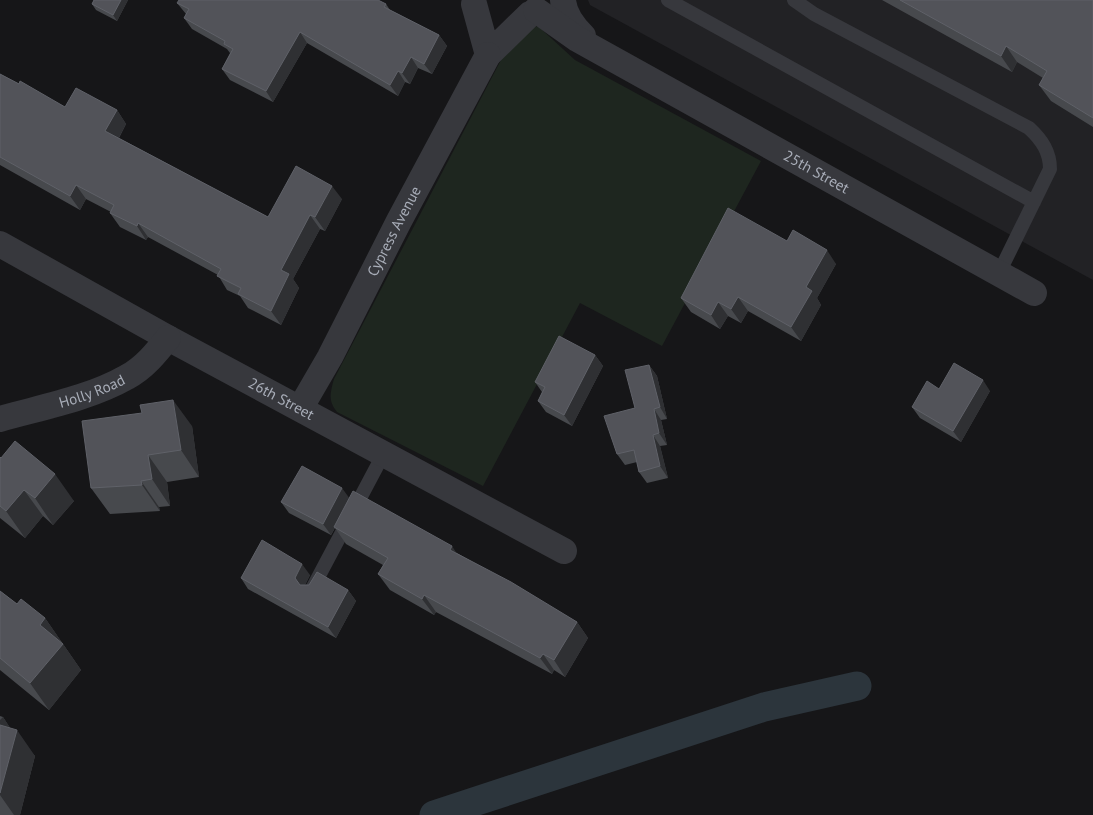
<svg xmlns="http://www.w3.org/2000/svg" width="1093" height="815" viewBox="0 0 1093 815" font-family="'PT Sans',sans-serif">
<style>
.built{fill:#222225}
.green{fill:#1e261f}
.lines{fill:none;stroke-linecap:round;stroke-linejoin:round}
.canal{stroke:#2c353c;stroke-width:29}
.lane{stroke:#37383d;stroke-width:14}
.street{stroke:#37383d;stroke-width:26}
.wall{fill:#47494d}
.shaded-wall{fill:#2f3033}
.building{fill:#525359;stroke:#5f6168}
.labels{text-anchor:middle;stroke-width:4.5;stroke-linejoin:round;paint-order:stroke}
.street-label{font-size:15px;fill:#a8adb8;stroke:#111113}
</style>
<rect width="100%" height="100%" fill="#161618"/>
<!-- built -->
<path class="built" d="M 588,0 L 1093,0 L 1093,280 L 590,5 Z"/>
<!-- green -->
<path class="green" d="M 529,25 L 539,27 L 575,60 L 761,161 L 662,346 L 580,303 L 483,486 L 337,412 C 328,401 330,393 334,379 L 512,39 Z"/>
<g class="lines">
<!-- canal -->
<path class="canal" d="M 434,815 L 764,707 L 857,686"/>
<!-- lane -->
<path class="lane" d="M 668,0 L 1034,202
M 794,0 L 814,14 L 1029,128 C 1042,140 1050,152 1050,169 L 999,273
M 312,589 L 384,453"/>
<!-- street -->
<g class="street">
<path d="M 563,0 C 564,14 573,26 583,36"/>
<path d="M 474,4 L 488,55 L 530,14"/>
<path id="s1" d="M 536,10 L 577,39 L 1034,293"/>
<path id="s2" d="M 0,244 L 168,338 L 564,551"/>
<path id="s3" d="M 301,407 L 330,357 L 399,221 L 488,55"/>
<path id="s4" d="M 0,419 C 42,407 88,399 127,377 C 144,368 156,353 168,338"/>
</g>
</g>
<!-- wall -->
<path class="wall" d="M 94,0 L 128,0 L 117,21 L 96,10 L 92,4 Z
M 882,0 L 1093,0 L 1093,127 L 1051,101 L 1039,85 L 1043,78 L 1017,62 L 1012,72 Z
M 177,3 L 386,4 L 390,10 L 439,35 L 447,46 L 432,74 L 418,68 L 410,84 L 405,82 L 398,96 L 307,43 L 273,102 L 230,80 L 222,69 L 230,53 L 227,49 L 192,29 L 184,18 L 186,14 Z
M 0,74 L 65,107 L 117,110 L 126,124 L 119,138 L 268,217 L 342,199 L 325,231 L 320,229 L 293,279 L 299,288 L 281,325 L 248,308 L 240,296 L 227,290 L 218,275 L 148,237 L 146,240 L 120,227 L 110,213 L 111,212 L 86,199 L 80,210 L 0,165 Z
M 787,241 L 836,264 L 817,298 L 821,305 L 801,341 L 748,311 L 741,323 L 728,316 L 720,329 L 691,312 L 681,298 Z
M 595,355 L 603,366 L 572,426 L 546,412 L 538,401 L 542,392 L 535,382 Z
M 649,365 L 657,376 L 667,419 L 661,420 L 667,445 L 660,446 L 668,478 L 647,483 L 639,472 L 637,462 L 625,465 L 617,454 L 635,408 Z
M 939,389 L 990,391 L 961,442 L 920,418 L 912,407 Z
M 192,426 L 199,477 L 167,482 L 170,506 L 159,507 L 160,511 L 110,514 L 91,488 Z
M 0,457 L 74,501 L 53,525 L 43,516 L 25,538 L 0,518 Z
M 349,499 L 457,553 L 577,622 L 588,638 L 565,677 L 554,670 L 552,674 L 436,612 L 434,615 L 390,590 L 378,574 L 383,565 L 346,544 L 335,528 L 331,535 L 289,513 L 281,502 Z
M 310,575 L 305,585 L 348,590 L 356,601 L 336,638 L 248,589 L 241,578 Z
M 0,591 L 17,604 L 45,618 L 81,670 L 49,710 L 0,670 Z
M 0,716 L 3,717 L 10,728 L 35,756 L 20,815 L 0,815 Z"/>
<!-- shaded-wall -->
<path class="shaded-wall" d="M 121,0 L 128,0 L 117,21 L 113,15 Z
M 300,32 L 307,43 L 273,102 L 266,91 Z
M 439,35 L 447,46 L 432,74 L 424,64 Z
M 1006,46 L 1017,62 L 1012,72 L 1001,56 Z
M 411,57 L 418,68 L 410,84 L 402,73 Z
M 398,71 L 405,82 L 398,96 L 390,85 Z
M 117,110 L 126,124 L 115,145 L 105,131 Z
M 76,185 L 86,199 L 80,210 L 70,196 Z
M 332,186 L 342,199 L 325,231 L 315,217 Z
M 310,215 L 320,229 L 293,279 L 299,288 L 281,325 L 271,311 L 281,270 Z
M 138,223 L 148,237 L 146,240 L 137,226 Z
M 827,250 L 836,264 L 817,298 L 821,305 L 801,341 L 791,327 L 806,287 Z
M 738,297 L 748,311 L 741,323 L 731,309 Z
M 718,302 L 728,316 L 720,329 L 711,315 Z
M 595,355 L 603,366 L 572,426 L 564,415 Z
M 649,365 L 657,376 L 667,419 L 660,407 Z
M 983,380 L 990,391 L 961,442 L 953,431 Z
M 173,400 L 192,426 L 199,477 L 181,450 Z
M 654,409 L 661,420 L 667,445 L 659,433 Z
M 653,435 L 660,446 L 668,478 L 660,466 Z
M 148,455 L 167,482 L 170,506 L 152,479 Z
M 55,474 L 74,501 L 53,525 L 35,498 Z
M 141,481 L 159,507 L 160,511 L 142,485 Z
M 342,488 L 350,499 L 331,535 L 323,524 Z
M 24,490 L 43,516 L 25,538 L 6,511 Z
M 452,546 L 463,563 L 450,550 Z
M 302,564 L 310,575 L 303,589 L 300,585 L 295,578 Z
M 348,590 L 356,601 L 336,638 L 328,627 Z
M 424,595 L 436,612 L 434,615 L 422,599 Z
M 45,618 L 81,670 L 49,710 L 30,683 L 40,625 Z
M 577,622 L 588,638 L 565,677 L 554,660 Z
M 543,654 L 554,670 L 552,674 L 540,658 Z
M 3,717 L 15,735 L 17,730 L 35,756 L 20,815 L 14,815 L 0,795 L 0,720 Z"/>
<!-- building -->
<path class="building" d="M 94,0 L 121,0 L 113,15 L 92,4 Z
M 179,0 L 378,0 L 386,4 L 384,7 L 439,35 L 424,64 L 411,57 L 402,73 L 398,71 L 390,85 L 300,32 L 266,91 L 222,69 L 233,49 L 224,44 L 225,41 L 184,18 L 189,9 L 177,3 Z
M 900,0 L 1093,0 L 1093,118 L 1039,85 L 1047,71 L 1006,46 L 1001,56 Z
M 0,74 L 19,84 L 20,81 L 65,107 L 76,88 L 117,110 L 105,131 L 268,217 L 296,166 L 332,186 L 315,217 L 310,215 L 281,270 L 289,274 L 271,311 L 238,294 L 241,288 L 217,276 L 221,269 L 138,223 L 137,226 L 110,213 L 114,205 L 76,185 L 70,196 L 0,157 Z
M 728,208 L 787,241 L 793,230 L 827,250 L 806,287 L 812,291 L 791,327 L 738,297 L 731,309 L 718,302 L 711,315 L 681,298 Z
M 559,336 L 595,355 L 564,415 L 538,401 L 545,387 L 535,382 Z
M 954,363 L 983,380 L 953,431 L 912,407 L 927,381 L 939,389 Z
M 649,365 L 660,407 L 654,409 L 659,433 L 653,435 L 660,466 L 639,472 L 634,450 L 617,454 L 604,416 L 635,408 L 625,370 Z
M 173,400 L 181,450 L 148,455 L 152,479 L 141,481 L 142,485 L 91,488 L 82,421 L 142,413 L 140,405 Z
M 15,441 L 55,474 L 35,498 L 24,490 L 6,511 L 0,506 L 0,457 L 1,458 Z
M 302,466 L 342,488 L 323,524 L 281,502 Z
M 353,491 L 452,546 L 450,550 L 511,582 L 577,622 L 554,660 L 543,654 L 540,658 L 424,595 L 422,599 L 378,574 L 388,558 L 334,527 Z
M 262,540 L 302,564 L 295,578 L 300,585 L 309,585 L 317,572 L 348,590 L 328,627 L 241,578 Z
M 0,591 L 17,604 L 21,599 L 45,618 L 40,625 L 63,644 L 30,683 L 0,658 Z
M 0,725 L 17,730 L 0,793 Z"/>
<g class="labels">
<!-- street labels -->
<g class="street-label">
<text dy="5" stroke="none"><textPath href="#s1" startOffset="324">25th Street</textPath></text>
<text dy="5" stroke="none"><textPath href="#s3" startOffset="199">Cypress Avenue</textPath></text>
<text dy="5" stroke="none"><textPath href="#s4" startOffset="96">Holly Road</textPath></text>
<text dy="5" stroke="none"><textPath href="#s2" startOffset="321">26th Street</textPath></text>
</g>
</g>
</svg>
